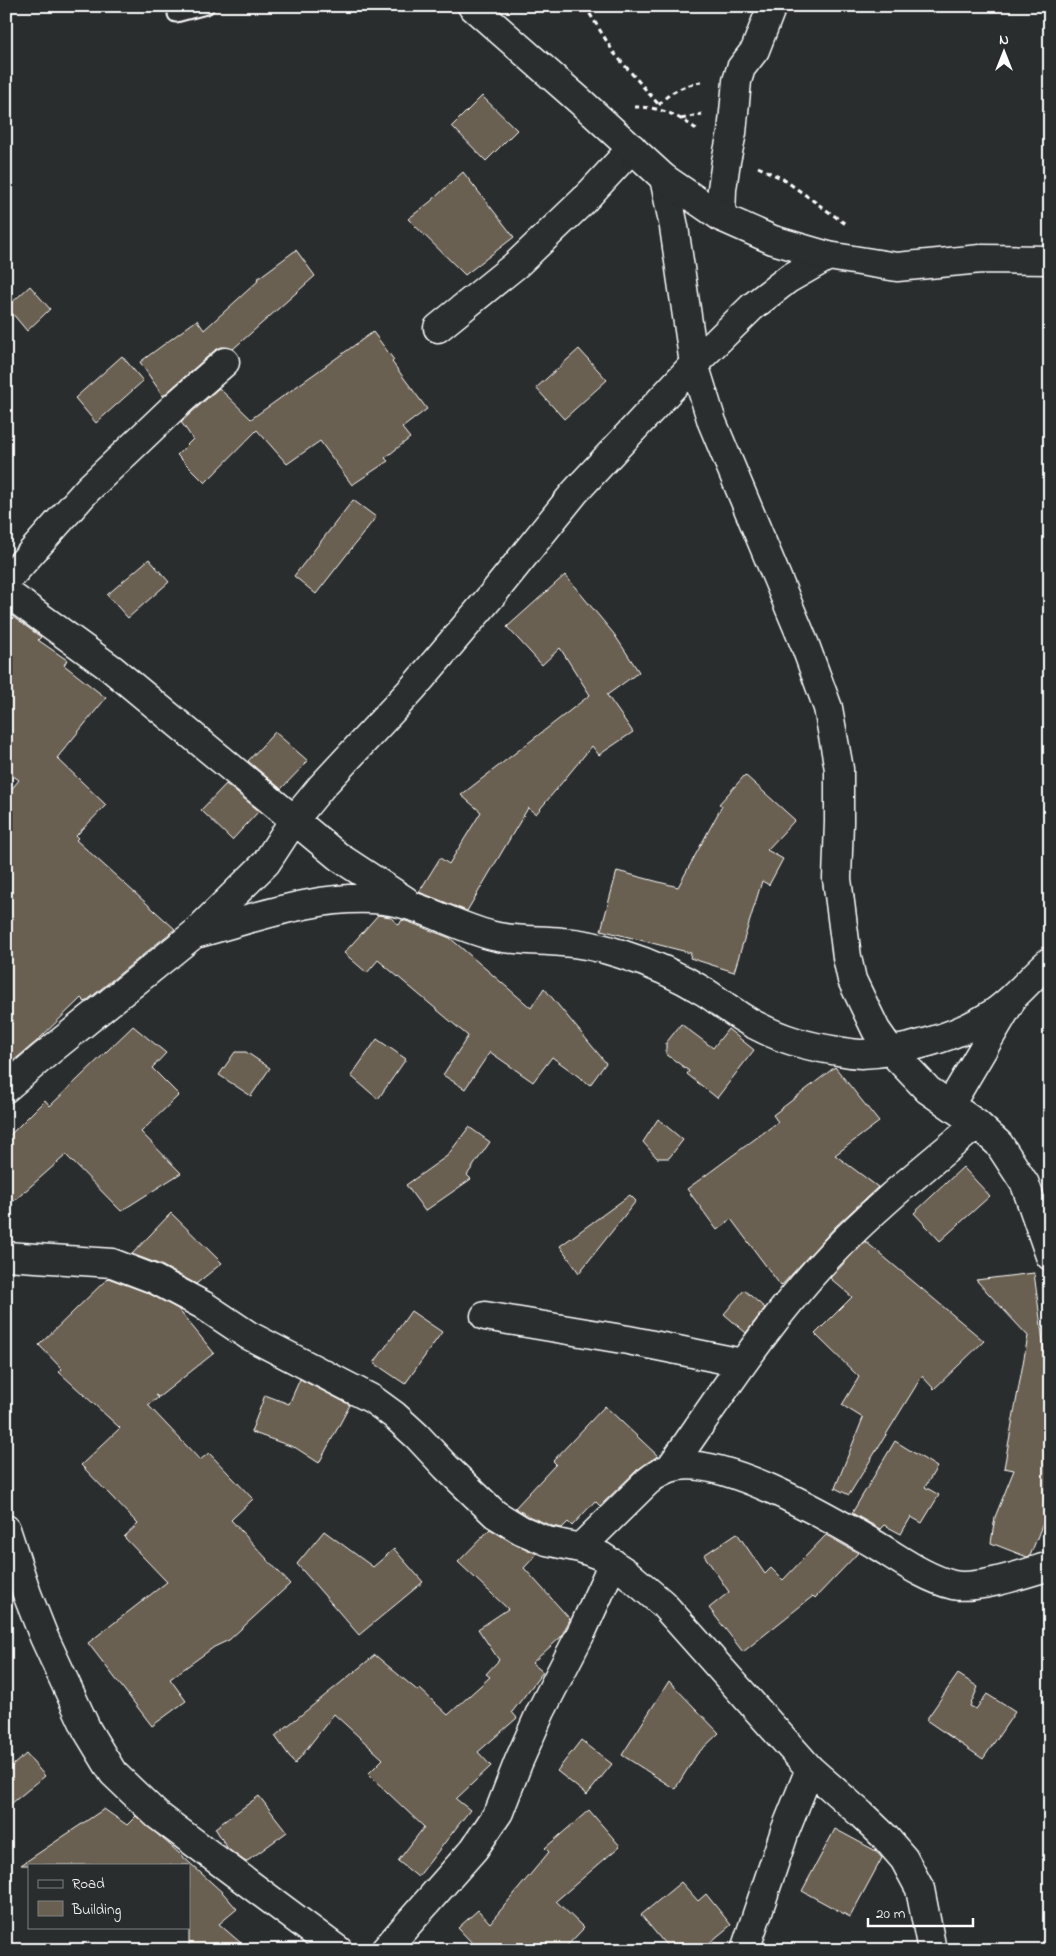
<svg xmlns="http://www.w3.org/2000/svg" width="1056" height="1956" viewBox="0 0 1056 1956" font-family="'Indie Flower',sans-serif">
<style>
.building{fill:#6a6051;stroke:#fff}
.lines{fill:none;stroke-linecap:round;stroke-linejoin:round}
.service-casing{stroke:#fff;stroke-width:19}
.minor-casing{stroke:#fff;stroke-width:31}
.tertiary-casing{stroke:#fff;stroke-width:31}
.path{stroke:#fff;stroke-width:3;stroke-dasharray:5 4;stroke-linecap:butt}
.service{stroke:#2a2d2e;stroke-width:15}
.minor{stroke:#2a2d2e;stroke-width:28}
.tertiary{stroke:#2a2d2e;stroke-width:28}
</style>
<rect width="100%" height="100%" fill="#2a2d2e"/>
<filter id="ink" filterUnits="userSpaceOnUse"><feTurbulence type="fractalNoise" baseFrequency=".02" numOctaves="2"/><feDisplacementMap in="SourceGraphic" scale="10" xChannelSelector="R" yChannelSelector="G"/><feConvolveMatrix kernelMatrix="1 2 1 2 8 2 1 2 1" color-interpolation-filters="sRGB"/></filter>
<g filter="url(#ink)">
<!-- building -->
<path class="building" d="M 482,96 L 517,130 L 486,161 L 452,126 Z
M 463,172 L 514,237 L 465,275 L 408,219 L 430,202 Z
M 296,250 L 315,276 L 233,349 L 222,347 L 215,350 L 163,396 L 140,362 L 197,320 L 204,330 L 258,281 L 257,279 Z
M 30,286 L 50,309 L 27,331 L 7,307 Z
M 373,332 L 394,360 L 392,362 L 427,409 L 402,428 L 410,438 L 385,458 L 388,461 L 352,485 L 320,441 L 287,464 L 257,430 L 205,483 L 177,455 L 193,439 L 181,422 L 219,388 L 251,419 Z
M 579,349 L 607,380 L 564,419 L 536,388 Z
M 122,356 L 143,381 L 96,423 L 75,398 Z
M 353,500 L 376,517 L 316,594 L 294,576 Z
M 149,559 L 169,582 L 128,618 L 107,595 Z
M 565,575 L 614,634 L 639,672 L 607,695 L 633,732 L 599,755 L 592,746 L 536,814 L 528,808 L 467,911 L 419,892 L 440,858 L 449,864 L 481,812 L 461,795 L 590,695 L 560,648 L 542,665 L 507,627 Z
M 6,612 L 41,637 L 38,640 L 67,660 L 64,665 L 106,698 L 57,758 L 106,805 L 76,836 L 78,838 L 76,840 L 175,929 L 85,1002 L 81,998 L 37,1041 L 6,1067 L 6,796 L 19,780 L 6,771 Z
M 275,732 L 308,761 L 281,789 L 248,761 Z
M 745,775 L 795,820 L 767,850 L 783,859 L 769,885 L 762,881 L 734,972 L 690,958 L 691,953 L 601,930 L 617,871 L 678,887 L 722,806 L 719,804 Z
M 226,784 L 259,811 L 232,840 L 201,810 Z
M 378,915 L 390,917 L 399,925 L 402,920 L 409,922 L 450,938 L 531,1008 L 544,988 L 606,1063 L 590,1085 L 552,1057 L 533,1082 L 490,1052 L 465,1089 L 443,1075 L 468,1036 L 378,960 L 367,973 L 344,953 Z
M 681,1024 L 713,1048 L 728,1029 L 754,1050 L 717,1098 L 687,1074 L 689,1071 L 666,1054 L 666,1043 Z
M 133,1026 L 166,1053 L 152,1068 L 179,1095 L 141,1132 L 181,1173 L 121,1211 L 66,1155 L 6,1208 L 6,1139 L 45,1100 L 50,1106 Z
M 377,1039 L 406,1059 L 378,1099 L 351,1076 Z
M 235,1052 L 246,1052 L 270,1068 L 251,1096 L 219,1075 Z
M 835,1067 L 879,1122 L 835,1155 L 878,1187 L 836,1226 L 781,1286 L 731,1219 L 717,1230 L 687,1189 L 778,1122 L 773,1115 Z
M 658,1119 L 683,1140 L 669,1158 L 657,1158 L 643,1142 Z
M 469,1127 L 490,1142 L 467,1175 L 471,1179 L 425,1211 L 406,1185 L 447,1156 Z
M 963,1167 L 990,1196 L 940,1241 L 914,1213 Z
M 630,1195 L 636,1201 L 579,1273 L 560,1246 Z
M 171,1213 L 222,1263 L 196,1284 L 161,1265 L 132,1254 Z
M 865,1241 L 984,1341 L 934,1389 L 922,1376 L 849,1495 L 835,1488 L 863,1418 L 842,1405 L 859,1377 L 815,1334 L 852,1297 L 830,1278 Z
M 1034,1273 L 1050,1395 L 1050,1505 L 1030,1556 L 1027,1557 L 991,1543 L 995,1517 L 1014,1470 L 1004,1468 L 1028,1336 L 976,1280 Z
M 108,1278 L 148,1293 L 178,1309 L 214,1353 L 159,1397 L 155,1395 L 158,1398 L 148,1405 L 200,1460 L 209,1453 L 253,1499 L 231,1520 L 290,1584 L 229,1640 L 214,1647 L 170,1679 L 186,1701 L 152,1726 L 88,1643 L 167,1582 L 124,1537 L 138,1524 L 81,1465 L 120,1428 L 59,1372 L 62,1369 L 39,1345 Z
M 744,1290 L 765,1308 L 746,1333 L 724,1314 Z
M 411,1311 L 442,1332 L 405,1384 L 374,1363 Z
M 300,1379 L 350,1405 L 319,1463 L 296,1448 L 251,1432 L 265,1395 L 289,1404 Z
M 605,1406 L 658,1456 L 637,1470 L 600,1506 L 595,1501 L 572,1526 L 568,1522 L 562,1528 L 552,1526 L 528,1516 L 515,1508 L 556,1464 L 553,1461 Z
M 895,1441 L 937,1467 L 925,1487 L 939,1495 L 922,1523 L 911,1517 L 901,1534 L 884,1525 L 880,1529 L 852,1513 Z
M 490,1529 L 513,1543 L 537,1554 L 524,1568 L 570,1619 L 561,1637 L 532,1663 L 543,1672 L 512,1712 L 517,1718 L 478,1752 L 491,1766 L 456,1799 L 470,1810 L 418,1877 L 398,1861 L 424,1827 L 368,1774 L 383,1759 L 334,1714 L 295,1764 L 275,1736 L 375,1655 L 418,1691 L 420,1689 L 448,1715 L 490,1677 L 486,1674 L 499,1660 L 478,1629 L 508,1609 L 458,1562 Z
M 324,1531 L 373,1567 L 394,1549 L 423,1582 L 359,1635 L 297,1564 Z
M 737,1533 L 765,1574 L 771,1568 L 783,1580 L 826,1535 L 858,1553 L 815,1598 L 813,1596 L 743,1652 L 709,1608 L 729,1592 L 704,1555 Z
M 958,1674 L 978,1687 L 970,1706 L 976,1709 L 987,1694 L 1015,1712 L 983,1759 L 926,1720 Z
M 669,1681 L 719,1733 L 697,1754 L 675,1789 L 622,1755 Z
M 581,1740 L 612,1764 L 587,1795 L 557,1771 Z
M 26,1754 L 45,1776 L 6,1808 L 6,1771 Z
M 259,1796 L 287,1832 L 246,1862 L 228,1849 L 215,1828 Z
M 104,1809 L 127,1825 L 136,1816 L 170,1845 L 223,1893 L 237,1909 L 219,1924 L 249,1950 L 189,1950 L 189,1865 L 21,1865 Z
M 589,1810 L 620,1846 L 556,1901 L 584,1928 L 563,1950 L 469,1950 L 473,1944 L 458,1928 L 478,1910 L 490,1923 L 549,1852 L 545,1848 Z
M 835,1829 L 876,1851 L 882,1858 L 850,1917 L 802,1891 Z
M 681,1882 L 698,1901 L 706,1894 L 731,1925 L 701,1950 L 670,1950 L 641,1915 Z"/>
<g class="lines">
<!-- service casing -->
<g class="service-casing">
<path id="service" d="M 176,14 L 206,6"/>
</g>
<!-- minor casing -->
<g class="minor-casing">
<path id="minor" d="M 664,178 L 674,227 L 694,364 L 712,422 L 805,645 L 828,708 L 839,769 L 839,822 L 837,879 L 847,957 L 852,980 L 876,1030 L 890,1050 L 928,1090 L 977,1124 L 999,1144 L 1025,1184 L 1050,1256
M 721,217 L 722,189 L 726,161 L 732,133 L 737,81 L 741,68 L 755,50 L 772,6
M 438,328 L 517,264 L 583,201 L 632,148
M 6,581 L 88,489 L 176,405 L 225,362
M 6,592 L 112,669 L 339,857 L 406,901
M 195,934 C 255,918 320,893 384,900 C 425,905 458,929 498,937 C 519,941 541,940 562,942 C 581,943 603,948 621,954 C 650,963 679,976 705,992 C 722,1003 737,1016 755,1025 C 784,1040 806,1046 838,1051 C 845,1052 853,1054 861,1054 C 901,1053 959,1036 992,1014 C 1014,1000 1030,978 1050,961
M 6,1088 L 41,1058 L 193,935 L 266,863 L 294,820 L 322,786 L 413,688 L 492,595 L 575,492 L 694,364 L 752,307 L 788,279 L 828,256
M 950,1105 L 1010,1003
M 6,1256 L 112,1263 L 154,1279 L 203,1305 L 248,1335 L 372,1399 L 394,1415 L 417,1436 L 446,1467 L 495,1514 L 521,1530 L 547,1541 L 580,1548 L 601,1556 L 628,1574 L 663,1604 L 810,1769 L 861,1814 L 885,1837 L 904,1859 L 920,1889 L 932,1950
M 485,1316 L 628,1340 L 742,1363
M 670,1468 C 721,1395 769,1320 830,1255 C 875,1207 927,1166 977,1124
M 6,1529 L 27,1594 L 44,1637 L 87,1730 L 113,1773 L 157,1815 L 338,1950
M 580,1548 L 647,1482 C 654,1476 661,1471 670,1468 C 718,1451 833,1520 876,1545 C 901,1560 925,1578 953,1585 C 977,1590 1026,1573 1050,1566
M 385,1950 L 474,1849 L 499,1812 L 518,1763 L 541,1711 L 583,1629 L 613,1563
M 745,1950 L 785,1831 L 810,1769"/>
</g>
<!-- tertiary casing -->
<g class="tertiary-casing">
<path id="tertiary" d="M 472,6 L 580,101 L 664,178 L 721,217 L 773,240 L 828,256 L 897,267 L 981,259 L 1050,260"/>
</g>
<!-- path -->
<path class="path" d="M 585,6 L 614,53 L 659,105
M 659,105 C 670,90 687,85 705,81
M 634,107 C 662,107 677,115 699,131
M 681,119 L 702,114
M 758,167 L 783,179 L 847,225"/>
<!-- service -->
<use href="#service" class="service"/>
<!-- minor -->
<use href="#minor" class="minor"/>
<!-- tertiary -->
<use href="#tertiary" class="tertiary"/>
</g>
</g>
<!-- margin -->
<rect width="1056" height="1956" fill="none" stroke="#2a2d2e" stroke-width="25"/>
<rect x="12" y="12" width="1031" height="1931" fill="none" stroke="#fff" stroke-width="2" filter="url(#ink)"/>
<!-- legend -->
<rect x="28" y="1864" width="162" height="65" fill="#2a2d2e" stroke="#7f8182"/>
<rect x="38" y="1880" width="25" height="8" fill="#2a2d2e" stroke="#7f8182"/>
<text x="72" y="1888" font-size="15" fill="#ffffff">Road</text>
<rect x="38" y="1901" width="25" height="15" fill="#6a6051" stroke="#7f8182"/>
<text x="72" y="1914" font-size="15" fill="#ffffff">Building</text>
<!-- north arrow -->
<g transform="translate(1004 52)" stroke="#2a2d2e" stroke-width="4" paint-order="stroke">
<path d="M0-4L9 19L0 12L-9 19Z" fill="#ffffff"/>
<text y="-8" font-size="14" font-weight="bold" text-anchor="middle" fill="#ffffff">N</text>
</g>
<!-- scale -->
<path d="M868 1918v8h105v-8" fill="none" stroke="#ffffff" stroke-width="2.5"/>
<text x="876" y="1918" font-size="15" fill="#ffffff" stroke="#2a2d2e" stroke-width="4" paint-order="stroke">20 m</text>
</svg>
